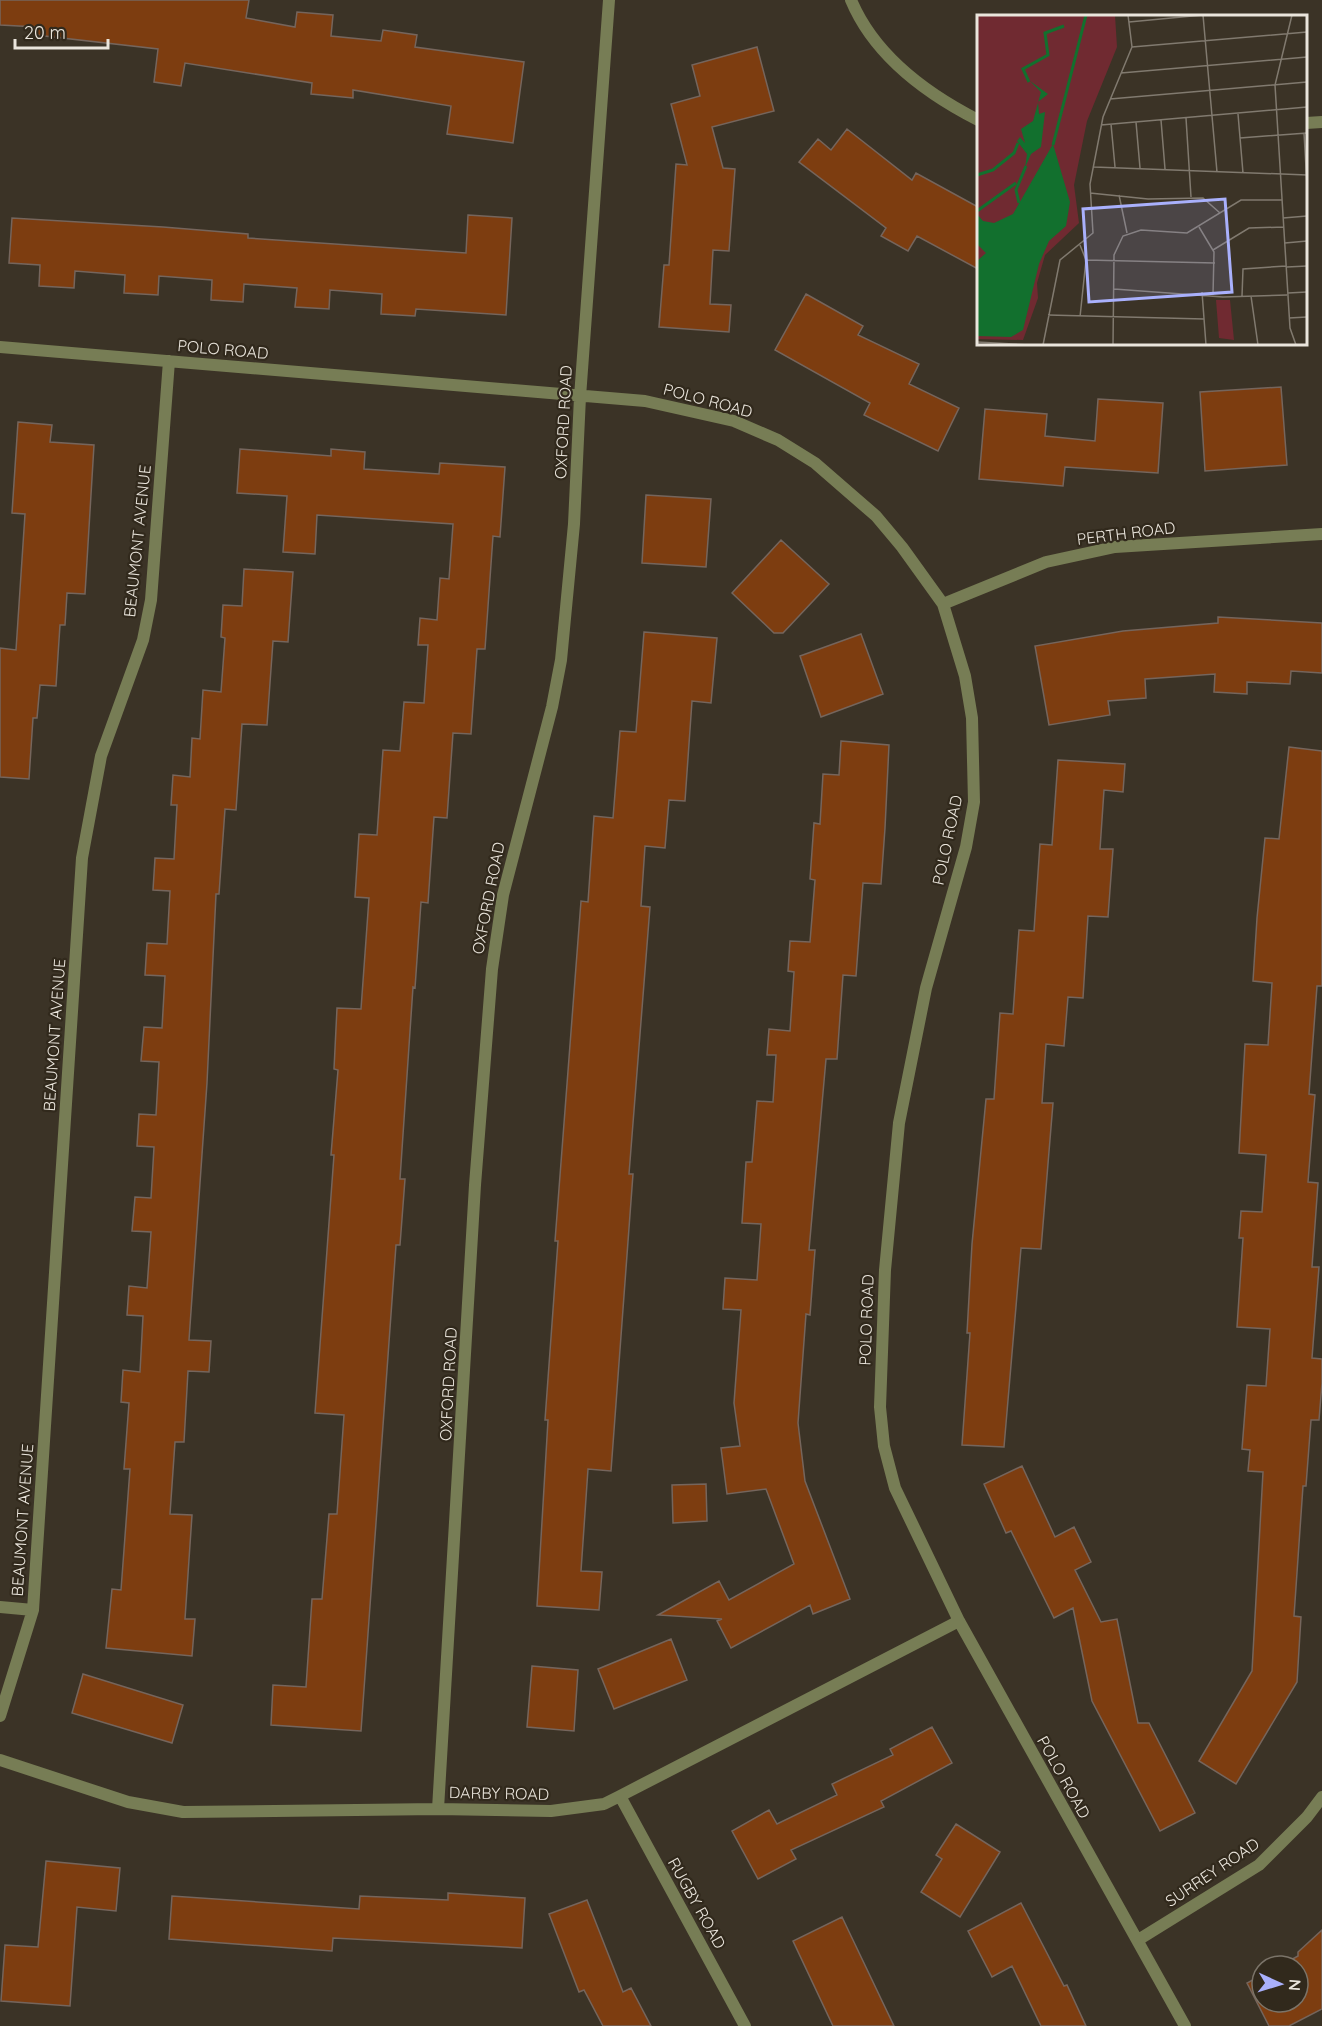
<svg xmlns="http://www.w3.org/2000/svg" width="1322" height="2026" viewBox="0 0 1322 2026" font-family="Quicksand,sans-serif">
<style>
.building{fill:#7d3d10;stroke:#75655c;stroke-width:1.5}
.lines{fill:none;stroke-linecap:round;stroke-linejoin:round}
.minor{stroke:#777d55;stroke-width:12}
.labels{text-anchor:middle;stroke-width:4.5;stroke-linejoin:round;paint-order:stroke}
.street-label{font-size:16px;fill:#eae5dc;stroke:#31291c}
.inset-river{fill:none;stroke:#12702e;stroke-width:3}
.inset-road{fill:none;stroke:#817a6f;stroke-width:1.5}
.view{fill:#a9b0fc;fill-opacity:0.15;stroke:#a9b0fc;stroke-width:3}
.inset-edge{fill:none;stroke:#eae5dc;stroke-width:3}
</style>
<rect width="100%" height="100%" fill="#3b3326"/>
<!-- building -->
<path class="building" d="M 0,0 L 249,0 L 246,18 L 295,27 L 297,12 L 333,15 L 331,36 L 381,41 L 383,30 L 417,35 L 415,47 L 524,62 L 513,143 L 447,134 L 451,106 L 353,90 L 353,98 L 311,94 L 312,83 L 185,63 L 181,86 L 154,82 L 158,49 L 36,35 L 37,27 L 0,25 Z
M 757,47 L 774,111 L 712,127 L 723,168 L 735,169 L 729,251 L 713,250 L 710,304 L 731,305 L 729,332 L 659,327 L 664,265 L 669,265 L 676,164 L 687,165 L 671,104 L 700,96 L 692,65 Z
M 847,129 L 912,180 L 916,173 L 978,207 L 978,269 L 917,236 L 908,251 L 881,236 L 886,228 L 799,162 L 818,139 L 831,150 Z
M 468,215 L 512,218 L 506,315 L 416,309 L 415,316 L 381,314 L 382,294 L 330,290 L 329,309 L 295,307 L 297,288 L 244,284 L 243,302 L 211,300 L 212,280 L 159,276 L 158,295 L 124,293 L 125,275 L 75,271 L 74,288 L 39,286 L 40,265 L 9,263 L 12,218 L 163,227 L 248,234 L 248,238 L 466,253 Z
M 806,294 L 863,326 L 858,335 L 919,364 L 909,384 L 959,408 L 938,451 L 864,415 L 870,403 L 775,350 Z
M 1281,387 L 1287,465 L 1205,471 L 1200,392 Z
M 1098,399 L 1163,403 L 1158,473 L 1065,467 L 1063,486 L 979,479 L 985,409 L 1047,414 L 1045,436 L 1095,441 Z
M 18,422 L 52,425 L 50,442 L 94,445 L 85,594 L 67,593 L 65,625 L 60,625 L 56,686 L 40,685 L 37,718 L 33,718 L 29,779 L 0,777 L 0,648 L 16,650 L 25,514 L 12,513 Z
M 240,449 L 331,456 L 331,449 L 365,452 L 364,469 L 439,474 L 440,463 L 505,467 L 500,537 L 493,536 L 485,649 L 477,649 L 471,734 L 453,733 L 447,818 L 434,817 L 428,903 L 421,902 L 415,988 L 413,987 L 400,1179 L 405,1179 L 400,1245 L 396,1245 L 361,1731 L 271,1725 L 273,1685 L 306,1687 L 312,1599 L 322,1599 L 329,1514 L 337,1514 L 344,1415 L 315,1413 L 334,1155 L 331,1155 L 338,1070 L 334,1069 L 337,1008 L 361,1009 L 369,898 L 355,897 L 359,834 L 377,835 L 383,750 L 400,751 L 404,702 L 424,703 L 428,645 L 418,645 L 420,618 L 437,620 L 440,578 L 449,579 L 453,524 L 317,515 L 315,554 L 283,552 L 287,496 L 237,493 Z
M 646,495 L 711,499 L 706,567 L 642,563 Z
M 781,540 L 829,584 L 783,633 L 774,633 L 732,593 Z
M 244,569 L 293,572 L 288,642 L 273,641 L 267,725 L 242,724 L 236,810 L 225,809 L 219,894 L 216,894 L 207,1083 L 189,1340 L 211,1341 L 209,1372 L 188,1371 L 184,1442 L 175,1442 L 170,1514 L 192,1515 L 185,1619 L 195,1619 L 192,1656 L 106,1648 L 112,1589 L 121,1590 L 130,1469 L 124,1469 L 129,1403 L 121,1402 L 123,1370 L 140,1372 L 143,1316 L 127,1315 L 129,1286 L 147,1288 L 151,1232 L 132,1231 L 135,1197 L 151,1198 L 154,1147 L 137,1146 L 139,1114 L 156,1115 L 159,1062 L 141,1061 L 144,1027 L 162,1028 L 165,976 L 145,975 L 147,943 L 167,944 L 170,891 L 153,890 L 155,858 L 174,859 L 177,805 L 171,805 L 173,775 L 190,777 L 192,738 L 200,739 L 203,690 L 221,692 L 225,638 L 221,637 L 223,605 L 242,606 Z
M 1218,617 L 1322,623 L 1322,673 L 1291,671 L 1290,684 L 1247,682 L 1247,694 L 1214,692 L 1215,674 L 1145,679 L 1146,698 L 1108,701 L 1110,715 L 1049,725 L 1035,646 L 1123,631 L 1218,623 Z
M 644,632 L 717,638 L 711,703 L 692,701 L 685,801 L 669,800 L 665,848 L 645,846 L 641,906 L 650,907 L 629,1174 L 633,1174 L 611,1471 L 588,1469 L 581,1571 L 602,1572 L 599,1610 L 537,1606 L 548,1420 L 545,1420 L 558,1241 L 555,1241 L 581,901 L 588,902 L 594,816 L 613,818 L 620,731 L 636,732 Z
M 861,634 L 883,694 L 821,717 L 800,656 Z
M 841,741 L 889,745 L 885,828 L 881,884 L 863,883 L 856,976 L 843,975 L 837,1059 L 826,1059 L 809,1250 L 815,1250 L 810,1315 L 806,1314 L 798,1423 L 805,1481 L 850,1599 L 813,1614 L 810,1605 L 731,1648 L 717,1621 L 722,1619 L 658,1615 L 719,1581 L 729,1600 L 794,1564 L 766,1489 L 727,1494 L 721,1448 L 740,1446 L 734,1403 L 741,1310 L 723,1309 L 725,1278 L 757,1280 L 761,1224 L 742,1223 L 746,1162 L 752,1162 L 757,1101 L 773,1102 L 776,1055 L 767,1055 L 769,1029 L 790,1031 L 794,972 L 788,971 L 790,941 L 810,942 L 815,880 L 810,879 L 814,823 L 820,824 L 823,774 L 839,775 Z
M 1289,747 L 1322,751 L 1322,986 L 1317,986 L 1309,1094 L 1315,1095 L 1308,1182 L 1318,1183 L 1312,1267 L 1319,1267 L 1312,1358 L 1322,1359 L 1322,1383 L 1319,1420 L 1311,1420 L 1306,1486 L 1303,1486 L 1294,1616 L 1301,1617 L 1297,1682 L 1236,1784 L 1199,1761 L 1252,1671 L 1263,1472 L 1248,1471 L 1250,1450 L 1242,1449 L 1247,1385 L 1266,1386 L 1270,1329 L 1237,1327 L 1243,1238 L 1239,1238 L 1241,1211 L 1262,1212 L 1266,1155 L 1239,1153 L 1245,1044 L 1268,1045 L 1272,983 L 1253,981 L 1257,918 L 1265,838 L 1279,839 Z
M 1058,760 L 1125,764 L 1123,792 L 1104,790 L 1100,849 L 1113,849 L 1108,917 L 1088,916 L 1083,998 L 1068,997 L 1064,1046 L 1046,1044 L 1042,1103 L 1053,1103 L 1041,1249 L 1021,1248 L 1004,1447 L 962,1445 L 970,1333 L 967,1333 L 972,1244 L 986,1099 L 994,1099 L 1000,1013 L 1013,1014 L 1019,930 L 1034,931 L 1040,844 L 1052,845 Z
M 1022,1466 L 1055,1537 L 1074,1527 L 1091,1562 L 1075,1570 L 1101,1622 L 1117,1619 L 1138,1723 L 1149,1723 L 1195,1813 L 1160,1831 L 1092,1701 L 1073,1608 L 1054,1618 L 1011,1531 L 1006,1533 L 984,1484 Z
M 706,1484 L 707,1521 L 673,1523 L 672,1485 Z
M 671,1639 L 687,1680 L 614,1709 L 598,1669 Z
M 532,1666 L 578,1670 L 574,1731 L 527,1727 Z
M 83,1674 L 183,1705 L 172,1743 L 72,1713 Z
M 932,1727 L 952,1763 L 881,1801 L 884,1807 L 791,1850 L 796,1859 L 758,1879 L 732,1831 L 769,1810 L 777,1824 L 837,1795 L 832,1784 L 893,1755 L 890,1749 Z
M 956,1824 L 1000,1852 L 960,1917 L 921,1892 L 942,1859 L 936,1855 Z
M 46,1861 L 120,1868 L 116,1911 L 77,1907 L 70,2006 L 1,2001 L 5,1945 L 38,1947 Z
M 448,1893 L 525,1898 L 522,1948 L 333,1938 L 332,1951 L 169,1939 L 172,1896 L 359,1909 L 360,1896 L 448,1900 Z
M 587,1900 L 623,1992 L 631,1988 L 651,2026 L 603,2026 L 584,1990 L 579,1992 L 549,1914 Z
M 1021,1903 L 1064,1986 L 1067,1985 L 1086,2026 L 1041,2026 L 1012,1966 L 992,1977 L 968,1931 Z
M 842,1917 L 894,2026 L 833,2026 L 793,1941 Z
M 1322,1930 L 1322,2009 L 1289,2026 L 1269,2026 L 1247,1983 L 1262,1975 L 1262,2002 L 1298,2002 L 1298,1966 L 1280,1966 L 1298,1956 L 1298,1952 Z"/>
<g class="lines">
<!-- minor -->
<path class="minor" d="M 851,0 C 874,55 927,94 978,120
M 1306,123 L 1322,122
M 0,347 L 645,401 L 734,421 L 778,440 L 815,463 L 876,516 L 902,547 L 943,604 L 965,676 L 972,718 L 974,802 L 966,847 L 926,988 L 899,1123 L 885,1270 L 880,1407 L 884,1446 L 895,1488 L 959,1621 L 1185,2026
M 943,604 L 1046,562 L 1115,547 L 1322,534
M 0,1607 L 33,1610
M 0,1716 L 33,1610 L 82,858 L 101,756 L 143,640 L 151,600 L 169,361
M 0,1760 L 128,1802 L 183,1812 L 438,1809 L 551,1811 L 604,1804 L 620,1796 L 959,1621
M 620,1796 L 745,2026
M 438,1809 L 475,1185 L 492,969 L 503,895 L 552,707 L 561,660 L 574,524 L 580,397 L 609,0
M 1138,1940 L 1259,1865 L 1307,1817 L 1322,1797"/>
</g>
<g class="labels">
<!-- street labels -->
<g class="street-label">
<text transform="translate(223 349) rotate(5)" y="6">POLO ROAD</text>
<text transform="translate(708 400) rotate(15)" y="6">POLO ROAD</text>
<text transform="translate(563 422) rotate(-87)" y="6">OXFORD ROAD</text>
<text transform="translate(1126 533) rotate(-7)" y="6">PERTH ROAD</text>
<text transform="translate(137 541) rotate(-84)" y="6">BEAUMONT AVENUE</text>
<text transform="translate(947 840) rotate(-78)" y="6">POLO ROAD</text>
<text transform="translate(488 898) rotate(-79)" y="6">OXFORD ROAD</text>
<text transform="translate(54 1035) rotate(-86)" y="6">BEAUMONT AVENUE</text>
<text transform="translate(866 1320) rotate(-88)" y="6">POLO ROAD</text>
<text transform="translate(448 1384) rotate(-87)" y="6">OXFORD ROAD</text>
<text transform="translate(22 1520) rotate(-86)" y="6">BEAUMONT AVENUE</text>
<text transform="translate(1064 1777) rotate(61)" y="6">POLO ROAD</text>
<text transform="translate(499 1793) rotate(1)" y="6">DARBY ROAD</text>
<text transform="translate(1212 1872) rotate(-34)" y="6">SURREY ROAD</text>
<text transform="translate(697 1903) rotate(61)" y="6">RUGBY ROAD</text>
</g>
</g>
<!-- overview -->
<g transform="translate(977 15)">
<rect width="330" height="330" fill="#3b3326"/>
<path d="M 0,0 L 138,0 L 140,32 L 110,106 L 97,170 L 102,208 L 68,240 L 60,268 L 61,283 L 46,325 L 0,324 ZM 239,285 L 253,285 L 257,325 L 242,323 Z" fill="#702a31"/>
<path d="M 53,66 L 71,79 L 61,87 L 62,99 L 68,97 L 64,132 L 54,139 L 48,153 L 50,139 L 40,126 L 43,122 L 48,128 L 44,114 L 56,106 L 64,77 ZM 76,129 L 93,187 L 89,211 L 72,226 L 62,249 L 46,315 L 34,322 L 0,321 L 0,246 L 9,238 L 0,229 L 0,199 L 6,206 L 17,208 L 36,199 Z" fill="#12702e"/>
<path class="inset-river" d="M 52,67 L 46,54 L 71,40 L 68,18 L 87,11M 76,130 L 109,0M 0,160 L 16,155 L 37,138 L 41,128M 42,188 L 39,175 L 49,151M 0,196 L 39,168"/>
<path class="inset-road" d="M 226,0 L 240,157M 315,0 L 298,70 L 313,313 L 319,330M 152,7 L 226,0M 155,32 L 330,17M 144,58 L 330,42M 133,84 L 330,67M 261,99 L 266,158M 209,103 L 214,182M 184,105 L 188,154M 159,107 L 163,153M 134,109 L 138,152M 124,110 L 330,92M 327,118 L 330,170M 263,123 L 330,118M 117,152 L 330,160M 113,178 L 171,184 L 226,183 L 243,198M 142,180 L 150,218M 306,203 L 330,201M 222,212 L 237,237 L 236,280M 308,228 L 330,226M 103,230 L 109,245 L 103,302M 236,235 L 272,213 L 307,212M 109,245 L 238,248M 310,252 L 330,251M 137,274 L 246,282 L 310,280M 225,277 L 229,330M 311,278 L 330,277M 265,281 L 266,254 L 309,251M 274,281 L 281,330M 71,300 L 227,304M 312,303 L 330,302M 0,327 L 52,330M 66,330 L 83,245 L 116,218 L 113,169 L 126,102 L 155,32 L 151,0M 136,330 L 137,240 L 146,221 L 164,215 L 210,218 L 264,185 L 305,185"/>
<path class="view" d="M 248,184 L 255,277 L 112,287 L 106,194 Z"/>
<rect width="330" height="330" class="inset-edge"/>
</g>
<!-- north arrow -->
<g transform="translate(1280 1984) rotate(94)"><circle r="28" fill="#31291c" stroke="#7b7469" stroke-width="1.5"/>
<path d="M0-4.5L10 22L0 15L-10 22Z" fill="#a9b0fc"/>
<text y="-9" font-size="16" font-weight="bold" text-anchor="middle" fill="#eae5dc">N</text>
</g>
<!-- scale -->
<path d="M15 39v9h93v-9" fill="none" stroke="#eae5dc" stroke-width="3"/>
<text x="24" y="39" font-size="18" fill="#eae5dc" stroke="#31291c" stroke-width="4.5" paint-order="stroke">20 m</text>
</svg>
